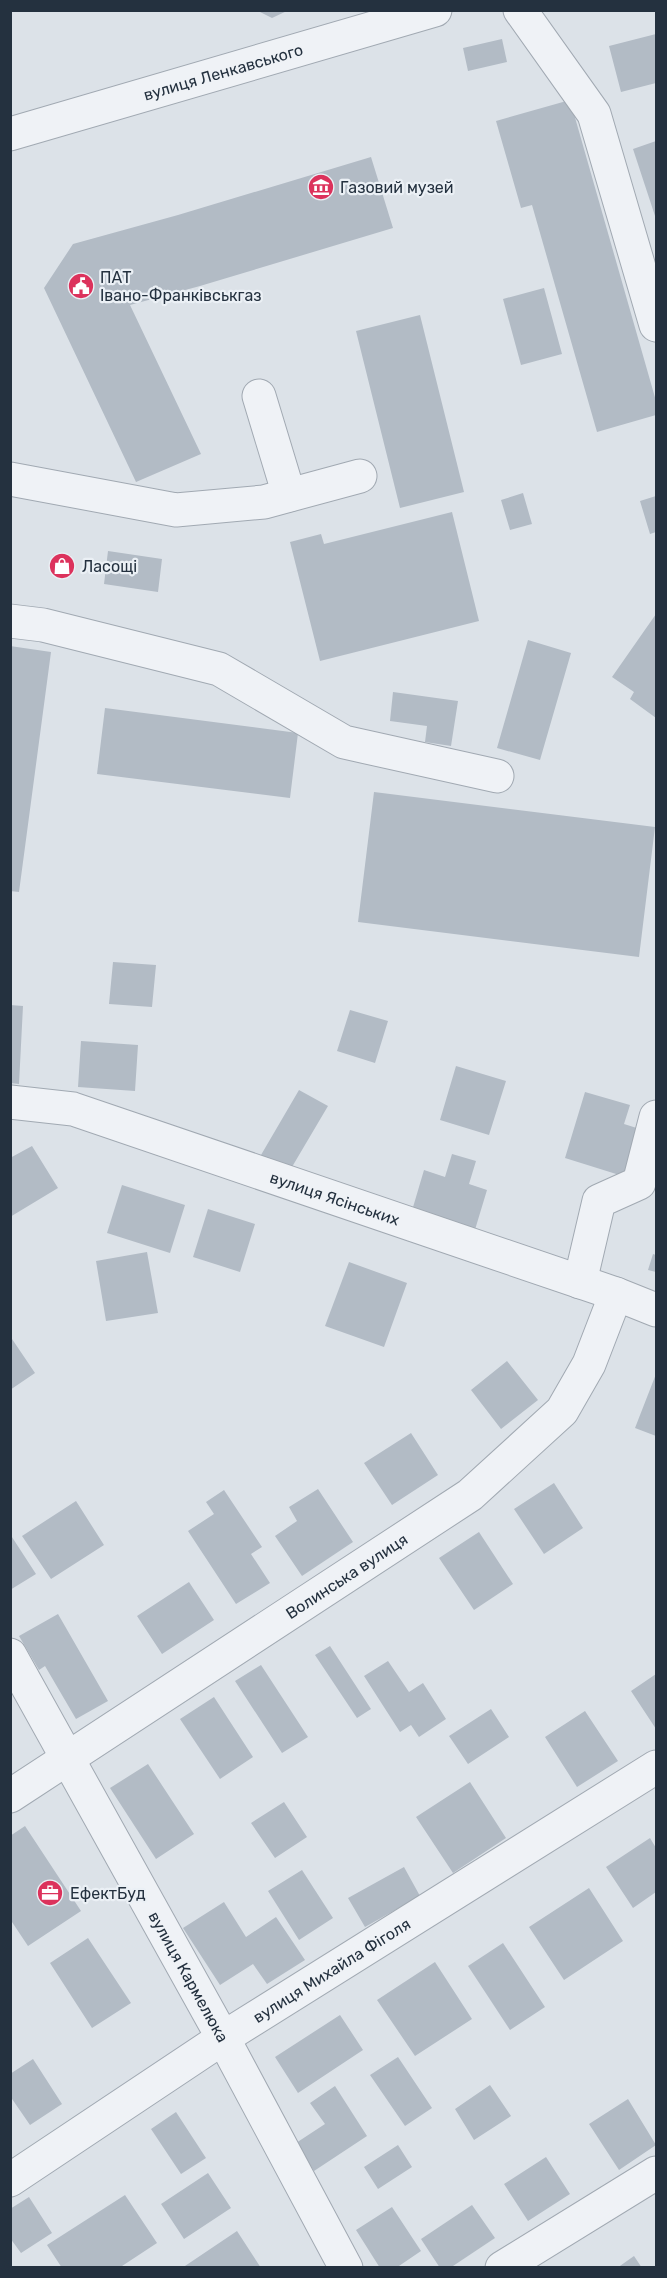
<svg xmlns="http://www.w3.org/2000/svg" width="667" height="2278" viewBox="0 0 667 2278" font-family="Rubik,sans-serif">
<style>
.building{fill:#b2bbc5}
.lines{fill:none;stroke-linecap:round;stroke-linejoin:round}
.minor-casing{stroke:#a1a9b2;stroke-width:35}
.minor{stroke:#eff2f6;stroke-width:33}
.labels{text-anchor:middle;stroke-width:4.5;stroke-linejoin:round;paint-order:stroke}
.street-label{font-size:16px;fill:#24313f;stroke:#ebf0f5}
.poi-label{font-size:16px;fill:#24313f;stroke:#ebf0f5;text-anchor:start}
</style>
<rect width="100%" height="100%" fill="#dce2e8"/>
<!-- building -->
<path class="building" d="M 256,10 L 289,10 L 272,18 Z
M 656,34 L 656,83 L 621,92 L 609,46 Z
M 502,39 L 507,62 L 468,71 L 463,48 Z
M 570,100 L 656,401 L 656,415 L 597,432 L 532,205 L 521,208 L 496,121 Z
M 656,141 L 656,219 L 633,149 Z
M 371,157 L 393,228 L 200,286 L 130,305 L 201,454 L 136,482 L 44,288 L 73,244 L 178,215 Z
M 544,288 L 562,354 L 521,365 L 503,299 Z
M 420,315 L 464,492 L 400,508 L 356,331 Z
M 523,493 L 532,524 L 510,530 L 501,500 Z
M 656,496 L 656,532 L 650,534 L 640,501 Z
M 452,512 L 479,621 L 320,661 L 290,542 L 321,534 L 324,544 Z
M 108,551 L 162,559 L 158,592 L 104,584 Z
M 656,614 L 656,718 L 630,699 L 634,692 L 612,677 Z
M 528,640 L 571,653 L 540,760 L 497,748 Z
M 10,646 L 51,652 L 19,892 L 10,891 Z
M 393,692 L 458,701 L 451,746 L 425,742 L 427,726 L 390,721 Z
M 105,708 L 298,733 L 290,798 L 97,774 Z
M 374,792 L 655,827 L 639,957 L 358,922 Z
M 113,962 L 156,965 L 152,1007 L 109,1004 Z
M 10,1005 L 23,1006 L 19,1084 L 10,1083 Z
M 350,1010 L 388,1021 L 375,1063 L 337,1051 Z
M 81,1041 L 138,1045 L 135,1091 L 78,1087 Z
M 456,1066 L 506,1081 L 489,1135 L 440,1120 Z
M 299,1090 L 328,1106 L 289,1172 L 261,1155 Z
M 585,1092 L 630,1105 L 624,1124 L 643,1130 L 629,1178 L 565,1158 Z
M 32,1146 L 58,1188 L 10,1217 L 10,1158 Z
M 452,1154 L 476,1161 L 469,1184 L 487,1190 L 474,1233 L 411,1214 L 424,1170 L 445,1177 Z
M 122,1185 L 185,1205 L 170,1253 L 107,1233 Z
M 208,1209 L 255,1224 L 240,1272 L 193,1257 Z
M 147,1252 L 158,1313 L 106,1321 L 96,1261 Z
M 653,1254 L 656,1255 L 656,1272 L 648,1270 Z
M 349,1262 L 407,1283 L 384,1347 L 325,1326 Z
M 10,1336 L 35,1373 L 10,1390 Z
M 507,1361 L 538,1400 L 501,1429 L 471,1390 Z
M 656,1374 L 656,1436 L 635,1428 Z
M 411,1433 L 438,1475 L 392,1505 L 364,1463 Z
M 554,1483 L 583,1528 L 544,1554 L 514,1509 Z
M 318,1489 L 353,1542 L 302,1576 L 275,1536 L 297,1521 L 289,1507 Z
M 224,1490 L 262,1547 L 251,1554 L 270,1583 L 236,1604 L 188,1531 L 214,1514 L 206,1502 Z
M 76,1501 L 104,1545 L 51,1579 L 22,1536 Z
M 479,1532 L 513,1584 L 474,1610 L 439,1558 Z
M 10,1534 L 36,1574 L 10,1590 Z
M 189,1582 L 214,1620 L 162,1654 L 137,1616 Z
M 58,1614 L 108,1701 L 76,1719 L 45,1666 L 39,1670 L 19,1636 Z
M 330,1646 L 371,1709 L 357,1718 L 315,1655 Z
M 388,1661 L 409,1692 L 423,1683 L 446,1719 L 419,1737 L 411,1725 L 400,1732 L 364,1676 Z
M 261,1665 L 308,1737 L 282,1753 L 235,1681 Z
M 656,1674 L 656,1729 L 631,1691 Z
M 214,1697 L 253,1757 L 220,1779 L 180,1719 Z
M 491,1709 L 509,1737 L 468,1764 L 449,1736 Z
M 585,1711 L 618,1761 L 577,1787 L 545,1737 Z
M 148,1764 L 194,1834 L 156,1859 L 110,1788 Z
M 470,1782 L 506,1838 L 453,1873 L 416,1817 Z
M 284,1802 L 307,1837 L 275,1858 L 251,1823 Z
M 25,1826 L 81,1911 L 28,1946 L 10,1919 L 10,1836 Z
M 650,1838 L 656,1848 L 656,1892 L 633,1908 L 606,1867 Z
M 404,1867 L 420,1896 L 365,1927 L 348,1898 Z
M 302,1870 L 333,1918 L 299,1940 L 268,1891 Z
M 589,1888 L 623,1941 L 564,1980 L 529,1927 Z
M 224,1902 L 246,1937 L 276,1917 L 305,1960 L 267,1984 L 253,1964 L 220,1985 L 183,1928 Z
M 88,1938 L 131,2003 L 92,2028 L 50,1963 Z
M 503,1943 L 545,2007 L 510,2030 L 468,1966 Z
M 435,1962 L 472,2019 L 415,2056 L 377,2000 Z
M 340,2015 L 363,2050 L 298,2093 L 275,2057 Z
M 398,2057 L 432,2108 L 405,2126 L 370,2075 Z
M 33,2059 L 62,2104 L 30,2125 L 10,2096 L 10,2074 Z
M 490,2085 L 511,2116 L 474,2140 L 455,2109 Z
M 335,2086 L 367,2136 L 314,2171 L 296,2143 L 325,2124 L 310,2103 Z
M 628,2099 L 656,2145 L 619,2170 L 589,2124 Z
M 176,2112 L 206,2158 L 181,2174 L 151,2129 Z
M 398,2145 L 412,2167 L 378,2189 L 364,2167 Z
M 546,2157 L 570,2194 L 528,2221 L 504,2184 Z
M 208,2173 L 231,2208 L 184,2239 L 161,2204 Z
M 125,2195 L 157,2243 L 119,2268 L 62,2268 L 47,2245 Z
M 29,2197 L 52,2233 L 21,2253 L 10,2238 L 10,2209 Z
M 472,2205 L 495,2238 L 450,2268 L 440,2268 L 421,2239 Z
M 392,2207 L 421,2251 L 396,2268 L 380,2268 L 356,2230 Z
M 237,2231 L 261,2268 L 182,2268 Z
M 634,2256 L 642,2268 L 617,2268 Z"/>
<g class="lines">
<!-- minor casing -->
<g class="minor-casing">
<g id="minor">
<path d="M 520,10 L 594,114 L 656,325"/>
<path id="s1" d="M 10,134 L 435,10"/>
<path d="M 259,396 L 289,495"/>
<path d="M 10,479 L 176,510 L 264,502 L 360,476"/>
<path d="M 10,621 L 43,625 L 219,669 L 344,742 L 497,776"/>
<path id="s2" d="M 10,1102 L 73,1109 L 616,1294 L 656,1310"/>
<path d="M 580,1282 L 599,1201 L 639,1183 L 656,1117"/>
<path id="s3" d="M 10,1655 L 223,2038 L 346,2268"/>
<path id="s4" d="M 10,1796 L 470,1495 L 562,1411 L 589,1364 L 616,1294"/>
<path id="s5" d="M 10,2180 L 223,2038 L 656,1767"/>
<path d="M 502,2268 L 656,2173"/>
</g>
</g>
<!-- minor -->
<use href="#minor" class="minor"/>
</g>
<!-- icons -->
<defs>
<g id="museum-disc" transform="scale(1.35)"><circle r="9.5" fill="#dc325c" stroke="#ebf0f5"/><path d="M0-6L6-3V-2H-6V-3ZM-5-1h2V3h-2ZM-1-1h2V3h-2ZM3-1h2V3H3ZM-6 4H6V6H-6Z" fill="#fff"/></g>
<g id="civic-disc" transform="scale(1.35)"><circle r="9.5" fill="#dc325c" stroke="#ebf0f5"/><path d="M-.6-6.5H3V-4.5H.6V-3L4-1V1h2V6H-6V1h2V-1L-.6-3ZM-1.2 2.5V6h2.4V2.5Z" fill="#fff"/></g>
<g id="shop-disc" transform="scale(1.35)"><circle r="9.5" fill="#dc325c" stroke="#ebf0f5"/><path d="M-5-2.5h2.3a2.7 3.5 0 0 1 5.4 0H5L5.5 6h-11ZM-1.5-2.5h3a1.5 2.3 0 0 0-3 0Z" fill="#fff"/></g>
<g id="office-disc" transform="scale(1.35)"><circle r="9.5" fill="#dc325c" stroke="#ebf0f5"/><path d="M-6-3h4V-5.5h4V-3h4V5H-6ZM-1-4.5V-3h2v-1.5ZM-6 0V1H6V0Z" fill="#fff"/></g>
</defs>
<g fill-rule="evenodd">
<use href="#museum-disc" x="321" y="187"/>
<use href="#civic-disc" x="81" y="286"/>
<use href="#shop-disc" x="62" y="566"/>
<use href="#office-disc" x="50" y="1893"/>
</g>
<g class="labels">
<!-- street labels -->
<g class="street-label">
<text dy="6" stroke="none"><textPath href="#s1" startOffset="222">вулиця Ленкавського</textPath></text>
<text dy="6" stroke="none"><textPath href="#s2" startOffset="340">вулиця Ясінських</textPath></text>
<text dy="6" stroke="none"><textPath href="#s4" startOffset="402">Волинська вулиця</textPath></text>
<text dy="6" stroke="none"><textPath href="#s5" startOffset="384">вулиця Михайла Фіголя</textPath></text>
<text dy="6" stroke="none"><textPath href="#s3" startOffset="368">вулиця Кармелюка</textPath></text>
</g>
<!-- poi labels -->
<g class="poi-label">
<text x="340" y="193">Газовий музей</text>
<text x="100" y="283">ПАТ<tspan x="100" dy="18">Івано-Франківськгаз</tspan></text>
<text x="82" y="572">Ласощі</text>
<text x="70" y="1899">ЕфектБуд</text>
</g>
</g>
<!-- border -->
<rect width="667" height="2278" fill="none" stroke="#24313f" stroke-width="24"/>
</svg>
